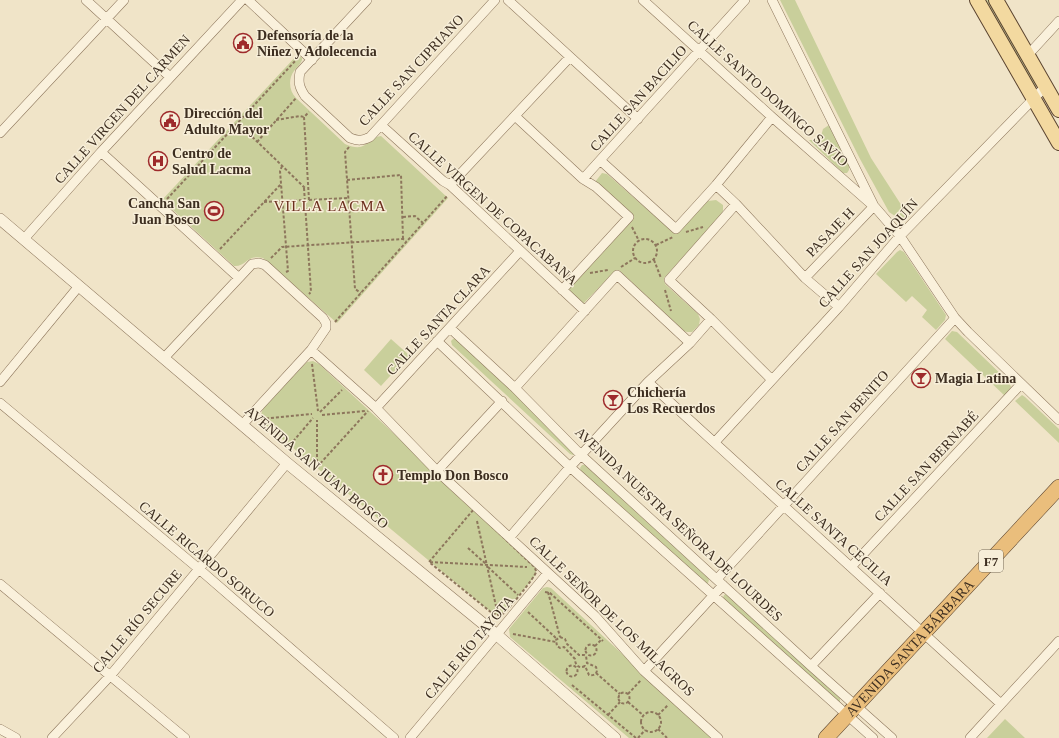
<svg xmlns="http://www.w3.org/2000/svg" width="1059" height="738" viewBox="0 0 1059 738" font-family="Georgia,serif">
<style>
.green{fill:#c9cf9b}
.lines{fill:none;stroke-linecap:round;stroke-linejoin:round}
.minor-casing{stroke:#8d765c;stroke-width:10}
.tertiary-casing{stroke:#8d765c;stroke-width:12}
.primary-casing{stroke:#5b4430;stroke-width:16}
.trunk-casing{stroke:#5b4430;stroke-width:16}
.path{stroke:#8d765c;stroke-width:2;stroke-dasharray:3 2;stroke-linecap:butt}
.minor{stroke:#faf1dc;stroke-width:9}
.tertiary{stroke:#faf1dc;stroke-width:11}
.primary{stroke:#f3d9a0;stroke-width:14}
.trunk{stroke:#eabe7c;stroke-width:15}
.labels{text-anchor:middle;stroke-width:3;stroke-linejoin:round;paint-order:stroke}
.shield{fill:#f7eed8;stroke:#756857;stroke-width:1}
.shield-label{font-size:13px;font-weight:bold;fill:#3d2e20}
.poi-label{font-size:14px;font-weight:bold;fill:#3d2e20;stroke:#f7eed8;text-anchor:start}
.street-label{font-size:14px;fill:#3d2e20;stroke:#f7eed8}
.neighbourhood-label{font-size:15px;letter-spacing:1px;fill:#6b2e1e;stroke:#f7eed8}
</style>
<rect width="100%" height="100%" fill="#f0e4c8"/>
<!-- green -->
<path class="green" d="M 780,0 L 795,0 L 871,158 L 909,217 L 903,219 L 898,218 L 889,212 L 860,159 Z
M 986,0 L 990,0 L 1039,85 L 1035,87 Z
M 298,54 L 302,58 L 302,60 C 300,65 297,67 294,71 C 288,79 289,91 296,98 L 345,144 C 368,154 367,137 381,136 L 448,198 L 337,323 L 263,258 C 247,254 246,267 234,266 L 162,200 Z
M 829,125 L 849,165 L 849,170 L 847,173 L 843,173 L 809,140 L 815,140 L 821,136 L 823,129 Z
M 602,173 L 607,174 L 674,233 L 708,201 L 716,200 L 723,205 L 723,211 L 722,214 L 664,278 L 665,284 L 698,314 L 700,319 L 699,325 L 692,332 L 687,332 L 684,331 L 619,270 L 615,271 L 583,304 L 568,289 L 628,221 L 595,182 Z
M 900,250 L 904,252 L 946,315 L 945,320 L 936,330 L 922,317 L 927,310 L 912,296 L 906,302 L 876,274 L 897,252 Z
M 952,331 L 957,332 L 1009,382 L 1011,387 L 1005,396 L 945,339 Z
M 456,338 L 575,449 L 575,454 L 573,455 L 570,454 L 452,345 L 451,341 L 453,339 Z
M 391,339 L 409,355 L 381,386 L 364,370 Z
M 313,361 L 319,364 L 534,564 L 536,572 L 534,577 L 505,612 L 498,615 L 492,613 L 263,423 L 261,415 L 263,408 L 307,362 Z
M 1022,395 L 1025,397 L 1059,429 L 1059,443 L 1015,401 Z
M 582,465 L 585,465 L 708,578 L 709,580 L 708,583 L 703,583 L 581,471 L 580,468 Z
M 547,587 L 551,588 L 713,738 L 629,738 L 510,637 L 509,629 L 543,588 Z
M 726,594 L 840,698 L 840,702 L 839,703 L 723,598 L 724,595 Z
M 1005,719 L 1025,738 L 987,738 Z"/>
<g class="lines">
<!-- minor casing -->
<g class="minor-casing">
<path id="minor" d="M 86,0 L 170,77
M 248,0 L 312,60
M 367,0 L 300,72 C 298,82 299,87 305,96 L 350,138 C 358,141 362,141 370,137 L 495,0
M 508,0 L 638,119
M 643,0 L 772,117 L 870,203
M 772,0 L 874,206 L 900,236 L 955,318 L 968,332 L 1059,420
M 1027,56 L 1059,21
M 515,116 L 583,179 L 596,187 L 629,217 L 562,290
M 381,125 L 443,181 L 450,185 L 585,311
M 0,133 L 124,0
M 101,152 L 239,278
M 601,161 L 676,229 L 716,185 L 772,117
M 583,179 L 745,0
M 450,185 L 570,57
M 716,185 L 736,204 L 805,278 L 839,307
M 736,204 L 669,280 L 711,319 L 772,380
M 24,239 L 101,152 L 242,0
M 805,278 L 874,206
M 450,328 L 515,388 L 581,455 L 811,666 L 892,738
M 437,341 L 570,467 L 873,738
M 311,350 L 376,408 L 437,471 L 595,616 L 644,671 L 718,738
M 164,358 L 252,264 L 259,263 L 265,265 L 323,318 L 326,323 L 326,328 L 311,350 L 242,425
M 0,382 L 79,286
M 648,382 L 1001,704
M 515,388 L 617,275 L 690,343
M 0,403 L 199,569 L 394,738
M 376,408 L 520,251
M 715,442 L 839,307 L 900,236 L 1046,86
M 437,471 L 502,401
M 510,537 L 570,467 L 648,382 L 690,343 L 711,319
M 851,567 L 1021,384
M 717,579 L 955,318
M 0,584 L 185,738
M 811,666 L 880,593
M 644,671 L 723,585
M 0,729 L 16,738
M 52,738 L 110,676 L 287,463
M 410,738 L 548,573
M 970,738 L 1059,641"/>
</g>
<!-- tertiary casing -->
<g class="tertiary-casing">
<path id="tertiary" d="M 0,219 L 287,463 L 497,635 L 615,738"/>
</g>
<!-- primary casing -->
<g class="primary-casing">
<path id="primary" d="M 977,0 L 1059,143
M 996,0 L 1059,110"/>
</g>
<!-- trunk casing -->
<g class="trunk-casing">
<g id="trunk">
<path id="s1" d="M 826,738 L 1059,487"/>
</g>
</g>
<!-- path -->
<path class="path" d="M 276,120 L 300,116 L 304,117
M 238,123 L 305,188
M 257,142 L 296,98
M 349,147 L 345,152 L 355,289 L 361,293
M 282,166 L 280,171 L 288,271 L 286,272
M 347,180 L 401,175 L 403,239
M 304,188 L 311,292 L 309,294
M 167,199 L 297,59
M 309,200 L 304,117 L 309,112
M 309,200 L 349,198
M 264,202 L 305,200
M 403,217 L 415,216 L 423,223
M 632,227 L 639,241
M 686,232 L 703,227
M633 251a12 12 0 1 1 24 0a12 12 0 1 1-24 0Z
M 656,245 L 673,237
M 220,249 L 281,184
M 271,258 L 282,247 L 403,239 L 406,241
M 654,260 L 661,278
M 621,267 L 635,258
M 590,273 L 608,270
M 665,290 L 671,311
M 335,322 L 448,195
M 312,364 L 318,411
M 320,412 L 342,390
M 322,415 L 365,411
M 261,419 L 312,414
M 290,445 L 313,418
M 317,467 L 368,411
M 317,467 L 317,420
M 474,509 L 529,562 C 532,564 536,568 536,572 C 536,576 508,610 504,613 C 502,614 499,615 498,615 L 492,613 L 429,562 Z
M 477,521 L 498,615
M 468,548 L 486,564
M 430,562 L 527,567
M 488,567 L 518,595
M 545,592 L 550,593 L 603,641
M 548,592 L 560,637
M 528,612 L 557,639
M 513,634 L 556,642
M 560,637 L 565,639 L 567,644 L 579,655 L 584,655 L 586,656 L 587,663 L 596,667 L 597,670 C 597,674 593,676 589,675 L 585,666 C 579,669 575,665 575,659 L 564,647 L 560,648 L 557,646 L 556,640 Z
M585.5 650a5.5 5.5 0 1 1 11 0a5.5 5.5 0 1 1-11 0Z
M 595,646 L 601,640
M566.5 671a5.5 5.5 0 1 1 11 0a5.5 5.5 0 1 1-11 0Z
M 596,673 L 620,694
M 572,685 L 636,738
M618.5 698a5.5 5.5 0 1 1 11 0a5.5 5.5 0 1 1-11 0Z
M 628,694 L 641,680
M 628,702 L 644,716
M641 722a10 10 0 1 1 20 0a10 10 0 1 1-20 0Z
M 608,715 L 620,702
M 658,715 L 668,705
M 658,729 L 667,738
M 638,738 L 645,730"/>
<!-- minor -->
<use href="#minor" class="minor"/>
<!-- tertiary -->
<use href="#tertiary" class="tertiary"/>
<!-- primary -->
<use href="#primary" class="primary"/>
<!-- trunk -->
<use href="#trunk" class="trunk"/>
</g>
<!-- icons -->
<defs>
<g id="civic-ring" transform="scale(1)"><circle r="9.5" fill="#f7eed8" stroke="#9e2a2b" stroke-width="1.5"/><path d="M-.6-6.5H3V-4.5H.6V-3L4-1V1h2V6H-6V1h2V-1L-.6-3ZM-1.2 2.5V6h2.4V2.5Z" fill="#9e2a2b"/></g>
<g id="hospital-ring" transform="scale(1)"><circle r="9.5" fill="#f7eed8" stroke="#9e2a2b" stroke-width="1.5"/><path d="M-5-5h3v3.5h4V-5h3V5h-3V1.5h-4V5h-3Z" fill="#9e2a2b"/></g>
<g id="stadium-ring" transform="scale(1)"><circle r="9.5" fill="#f7eed8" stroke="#9e2a2b" stroke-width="1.5"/><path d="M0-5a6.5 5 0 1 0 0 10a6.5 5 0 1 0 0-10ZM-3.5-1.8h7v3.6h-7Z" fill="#9e2a2b"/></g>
<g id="bar-ring" transform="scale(1)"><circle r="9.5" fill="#f7eed8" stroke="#9e2a2b" stroke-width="1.5"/><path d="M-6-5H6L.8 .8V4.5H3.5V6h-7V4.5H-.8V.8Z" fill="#9e2a2b"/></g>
<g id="church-ring" transform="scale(1)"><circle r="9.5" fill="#f7eed8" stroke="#9e2a2b" stroke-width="1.5"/><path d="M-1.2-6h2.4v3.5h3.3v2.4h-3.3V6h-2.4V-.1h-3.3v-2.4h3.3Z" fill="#9e2a2b"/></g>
</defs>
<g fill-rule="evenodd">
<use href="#civic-ring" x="243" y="43"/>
<use href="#civic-ring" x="170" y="121"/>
<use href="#hospital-ring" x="158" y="161"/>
<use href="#stadium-ring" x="214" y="211"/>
<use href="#bar-ring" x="921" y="378"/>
<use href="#bar-ring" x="613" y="400"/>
<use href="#church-ring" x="383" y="475"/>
</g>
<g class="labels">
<!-- shield labels -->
<rect class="shield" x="979" y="550" width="24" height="22" rx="3"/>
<g class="shield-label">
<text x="991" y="566">F7</text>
</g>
<!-- poi labels -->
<g class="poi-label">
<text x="257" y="40">Defensoría de la<tspan x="257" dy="16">Niñez y Adolecencia</tspan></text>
<text x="184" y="118">Dirección del<tspan x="184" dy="16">Adulto Mayor</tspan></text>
<text x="172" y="158">Centro de<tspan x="172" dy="16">Salud Lacma</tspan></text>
<text x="200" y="208" text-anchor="end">Cancha San<tspan x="200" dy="16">Juan Bosco</tspan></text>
<text x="935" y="383">Magia Latina</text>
<text x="627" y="397">Chichería<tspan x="627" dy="16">Los Recuerdos</tspan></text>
<text x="397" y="480">Templo Don Bosco</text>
</g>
<!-- street labels -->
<g class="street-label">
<text transform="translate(411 70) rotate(-47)" y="5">CALLE SAN CIPRIANO</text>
<text transform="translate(768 93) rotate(42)" y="5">CALLE SANTO DOMINGO SAVIO</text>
<text transform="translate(638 98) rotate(-48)" y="5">CALLE SAN BACILIO</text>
<text transform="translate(122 109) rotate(-48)" y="5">CALLE VIRGEN DEL CARMEN</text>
<text transform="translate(493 208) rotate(42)" y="5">CALLE VIRGEN DE COPACABANA</text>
<text transform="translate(830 232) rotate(-46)" y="5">PASAJE H</text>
<text transform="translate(868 253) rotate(-48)" y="5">CALLE SAN JOAQUÍN</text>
<text transform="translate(438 320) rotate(-47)" y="5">CALLE SANTA CLARA</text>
<text transform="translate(842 421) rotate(-48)" y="5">CALLE SAN BENITO</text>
<text transform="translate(926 466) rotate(-47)" y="5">CALLE SAN BERNABÉ</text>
<text transform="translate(317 467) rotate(40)" y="5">AVENIDA SAN JUAN BOSCO</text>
<text transform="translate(679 524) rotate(43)" y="5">AVENIDA NUESTRA SEÑORA DE LOURDES</text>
<text transform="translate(834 532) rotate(42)" y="5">CALLE SANTA CECILIA</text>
<text transform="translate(207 559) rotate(40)" y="5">CALLE RICARDO SORUCO</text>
<text transform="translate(612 616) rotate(44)" y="5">CALLE SEÑOR DE LOS MILAGROS</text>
<text transform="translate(137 621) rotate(-50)" y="5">CALLE RÍO SECURE</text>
<text transform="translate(469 647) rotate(-50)" y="5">CALLE RÍO TAYOTA</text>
<text dy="5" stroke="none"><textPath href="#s1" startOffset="123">AVENIDA SANTA BÁRBARA</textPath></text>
</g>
<!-- neighbourhood labels -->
<g class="neighbourhood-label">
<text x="330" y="211">VILLA LACMA</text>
</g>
</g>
</svg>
